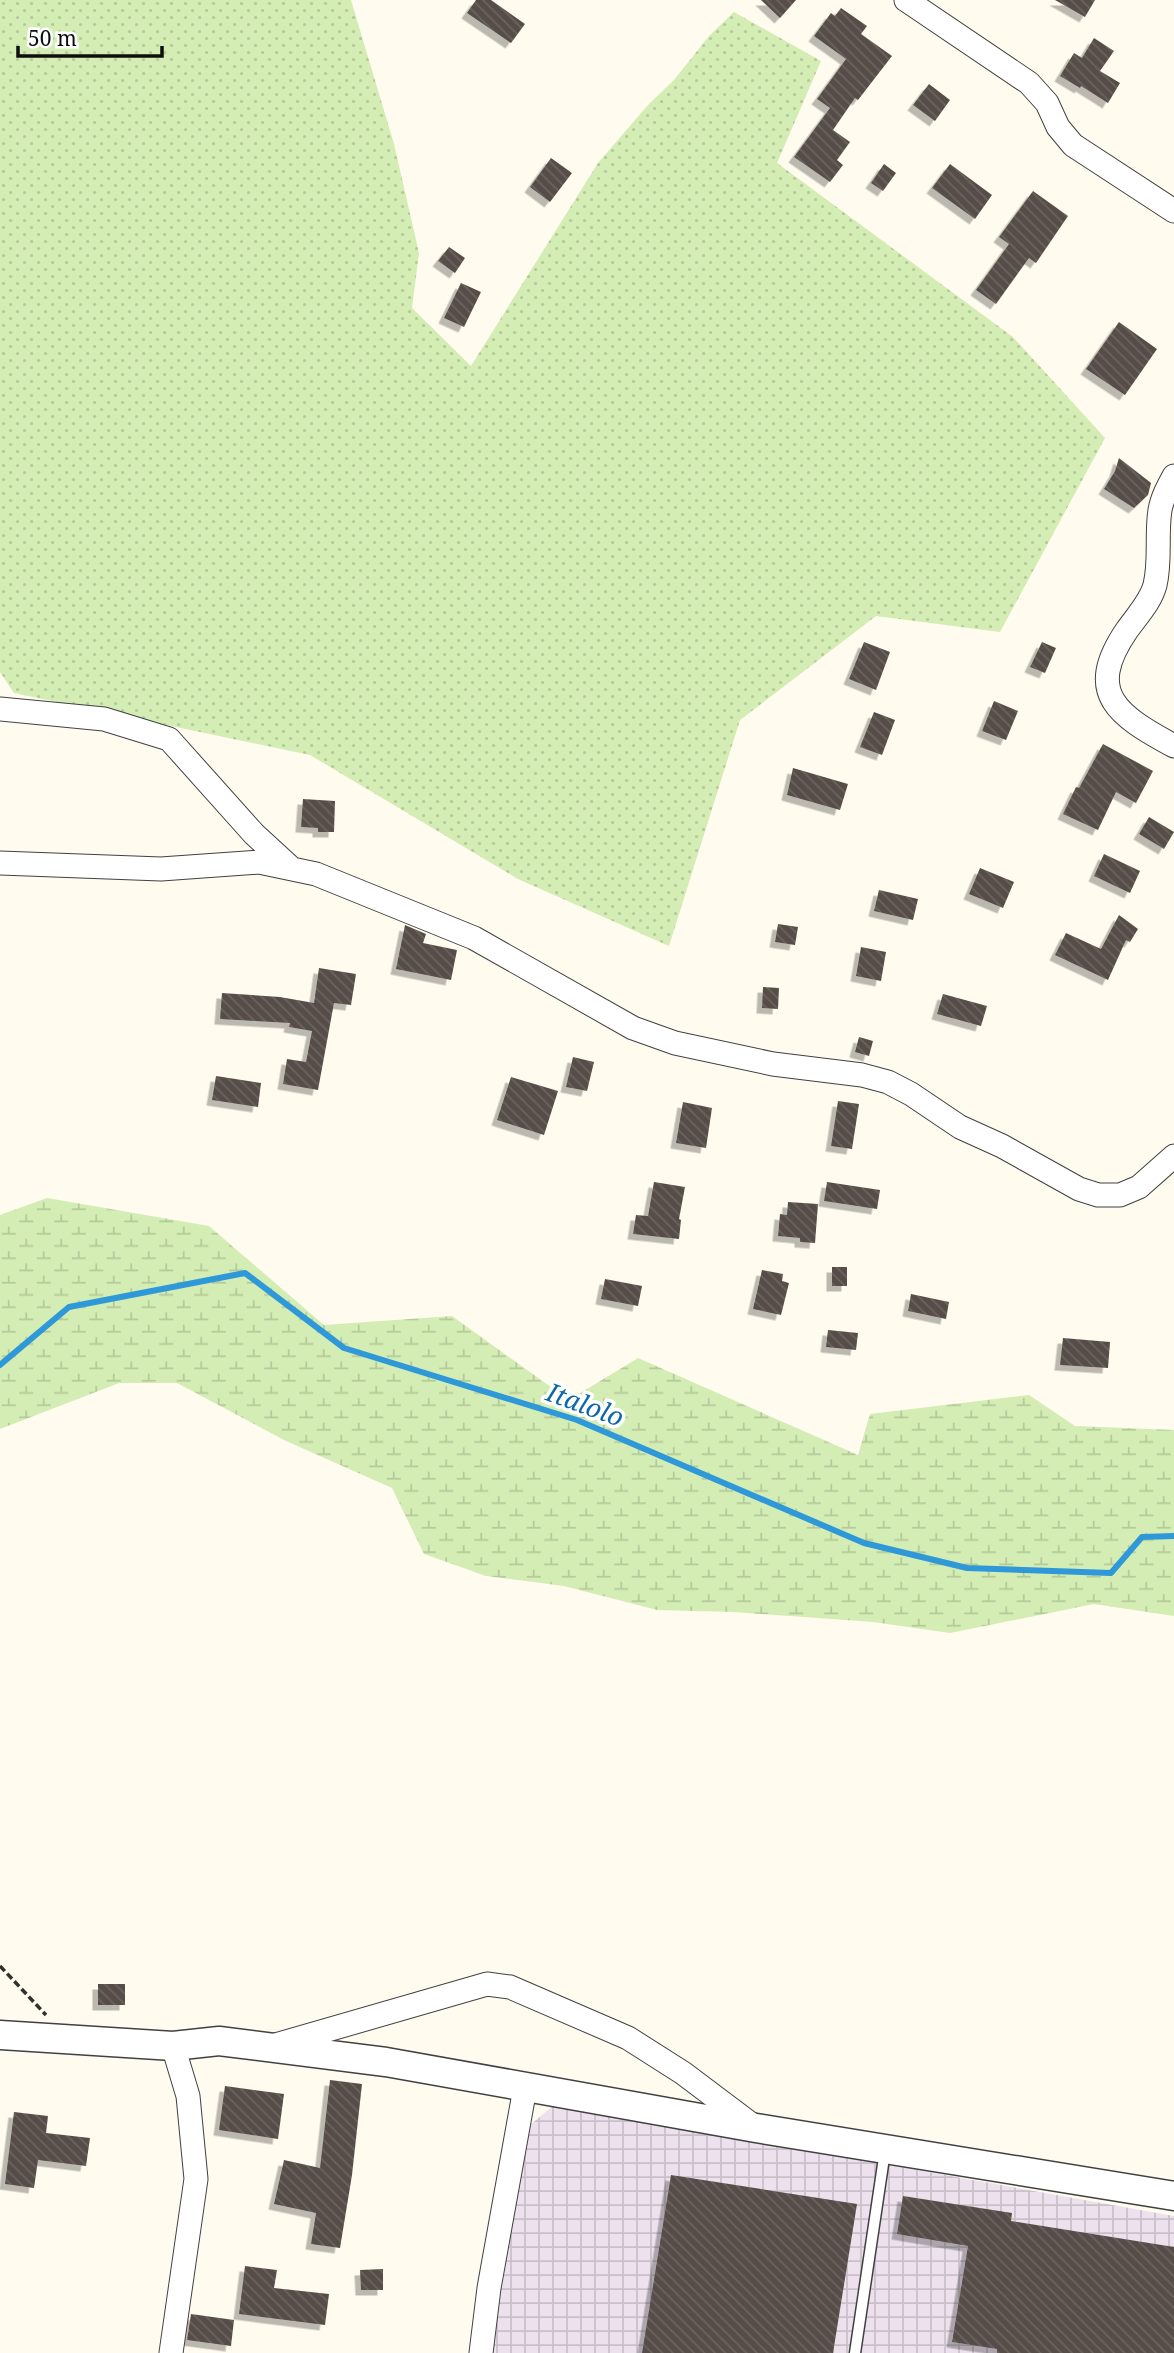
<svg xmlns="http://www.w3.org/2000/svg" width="1174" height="2353" viewBox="0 0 1174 2353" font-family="'Noto Serif',serif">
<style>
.industrial{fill:url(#industrial-grid)}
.grass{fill:url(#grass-dots)}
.wetland{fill:url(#wetland-marsh)}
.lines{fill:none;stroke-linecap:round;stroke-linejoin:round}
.stream{stroke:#2f98d8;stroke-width:6}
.building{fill:url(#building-back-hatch);filter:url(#shadow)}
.service-casing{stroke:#414141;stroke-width:13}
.minor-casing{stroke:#414141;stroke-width:25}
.tertiary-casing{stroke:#414141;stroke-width:31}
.path{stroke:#303030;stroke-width:3.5;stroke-dasharray:7 3.5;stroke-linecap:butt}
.service{stroke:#fff;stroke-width:10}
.minor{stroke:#fff;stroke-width:23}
.tertiary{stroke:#fff;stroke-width:28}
.labels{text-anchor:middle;stroke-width:7;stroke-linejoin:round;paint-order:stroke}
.water-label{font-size:26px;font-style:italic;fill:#0c68aa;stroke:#fff}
</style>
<defs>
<pattern id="industrial-grid" width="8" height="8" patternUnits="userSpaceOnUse" patternTransform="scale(1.75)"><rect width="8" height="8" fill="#ece1ed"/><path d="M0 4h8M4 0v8" fill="none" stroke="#c9c0ca"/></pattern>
<pattern id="grass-dots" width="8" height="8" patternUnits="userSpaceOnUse" patternTransform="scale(1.75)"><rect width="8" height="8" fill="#d3edb4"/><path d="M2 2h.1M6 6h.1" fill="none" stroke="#b4ca9a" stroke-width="1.8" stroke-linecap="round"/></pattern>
<pattern id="wetland-marsh" width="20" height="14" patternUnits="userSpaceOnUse" patternTransform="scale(1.75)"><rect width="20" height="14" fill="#d3edb4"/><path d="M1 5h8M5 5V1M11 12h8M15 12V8" fill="none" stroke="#b4ca9a"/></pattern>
<pattern id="building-back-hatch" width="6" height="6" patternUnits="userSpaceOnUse" patternTransform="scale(1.75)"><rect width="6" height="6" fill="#574e49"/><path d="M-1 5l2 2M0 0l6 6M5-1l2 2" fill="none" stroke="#6a635f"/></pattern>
<filter id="shadow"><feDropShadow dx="-5.5" dy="5.5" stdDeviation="0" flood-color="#0004"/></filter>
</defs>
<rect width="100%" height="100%" fill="#fffbef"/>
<!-- industrial -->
<path class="industrial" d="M 554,2105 L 1174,2216 L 1174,2353 L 492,2353 L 518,2135 Z"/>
<!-- grass -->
<path class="grass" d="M 0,0 L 351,0 L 394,144 L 419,253 L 412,308 L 471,366 L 598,163 L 648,105 L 674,80 L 709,36 L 734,12 L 821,61 L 777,163 L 1013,337 L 1105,438 L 1000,632 L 876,616 L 740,720 L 669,946 L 518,879 L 310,755 L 14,693 L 0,672 Z"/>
<!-- wetland -->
<path class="wetland" d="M 47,1198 L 209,1226 L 324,1325 L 452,1316 L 569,1400 L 638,1358 L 858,1455 L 870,1414 L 1029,1395 L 1075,1426 L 1174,1430 L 1174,1616 L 1094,1604 L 950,1633 L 873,1622 L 733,1612 L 657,1610 L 564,1586 L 486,1576 L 424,1554 L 392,1488 L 286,1441 L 177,1383 L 119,1383 L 0,1429 L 0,1215 Z"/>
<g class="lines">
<!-- stream -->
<path class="stream" d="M 0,1365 L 69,1307 L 245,1273 L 344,1348 L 577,1420 L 864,1543 L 967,1568 L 1111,1573 L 1142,1537 L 1174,1536"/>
</g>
<!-- building -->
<path class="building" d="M 476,0 L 491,0 L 525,24 L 511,43 L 467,13 Z
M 761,0 L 796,0 L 780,18 Z
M 1055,0 L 1095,0 L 1085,17 Z
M 841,8 L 867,26 L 861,34 L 892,56 L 858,100 L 855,98 L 833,130 L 850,142 L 837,160 L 843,165 L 830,182 L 794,157 L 830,108 L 817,99 L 846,59 L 814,36 L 831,13 L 835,16 Z
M 1094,38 L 1114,51 L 1100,71 L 1120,83 L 1108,103 L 1081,86 L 1080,88 L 1060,76 L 1074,53 L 1082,58 Z
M 929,84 L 950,100 L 935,121 L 913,105 Z
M 551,158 L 572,173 L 550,202 L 530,187 Z
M 884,164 L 896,173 L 883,191 L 871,183 Z
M 950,164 L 992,195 L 975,219 L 932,188 Z
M 1033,191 L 1068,216 L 1036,263 L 1029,258 L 996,304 L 976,290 L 1009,244 L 999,237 Z
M 449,247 L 465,258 L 455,273 L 438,261 Z
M 461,283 L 481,292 L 464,327 L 444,318 Z
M 1119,322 L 1157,349 L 1125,395 L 1086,369 Z
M 1119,458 L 1151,483 L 1148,495 L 1134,508 L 1104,489 L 1115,471 Z
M 864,642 L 890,652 L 876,690 L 849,679 Z
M 1042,642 L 1056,648 L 1045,673 L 1030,667 Z
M 994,701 L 1018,711 L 1006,740 L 982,731 Z
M 874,712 L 895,720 L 882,755 L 860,747 Z
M 1103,744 L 1153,771 L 1136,803 L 1116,792 L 1098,830 L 1063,814 L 1076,787 L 1079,788 Z
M 793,768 L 848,784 L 840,810 L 787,795 Z
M 303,799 L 335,801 L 334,832 L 318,832 L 318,828 L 301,827 Z
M 1149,817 L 1174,832 L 1164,849 L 1139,834 Z
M 1104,854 L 1140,871 L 1130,893 L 1094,876 Z
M 980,868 L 1014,882 L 1003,908 L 969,894 Z
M 879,890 L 918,899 L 913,920 L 874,911 Z
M 1119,915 L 1138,929 L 1130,942 L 1126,940 L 1108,980 L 1055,955 L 1066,933 L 1101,949 Z
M 778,924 L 798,927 L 795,945 L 775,942 Z
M 405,925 L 426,934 L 423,943 L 457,950 L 451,980 L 396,969 Z
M 861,947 L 886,952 L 881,981 L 856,976 Z
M 319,968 L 356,974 L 351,1005 L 334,1003 L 318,1090 L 283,1084 L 287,1059 L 306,1062 L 312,1031 L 289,1027 L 290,1023 L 220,1019 L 222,993 L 280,997 L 314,1003 Z
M 763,987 L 779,988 L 778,1009 L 762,1008 Z
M 943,994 L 987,1006 L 981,1026 L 937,1014 Z
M 859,1037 L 873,1041 L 869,1056 L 855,1052 Z
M 573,1057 L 594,1062 L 587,1091 L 566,1087 Z
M 216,1076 L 261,1083 L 258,1107 L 212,1100 Z
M 511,1077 L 558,1091 L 544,1135 L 497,1120 Z
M 838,1101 L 859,1104 L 852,1149 L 831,1146 Z
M 683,1102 L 712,1108 L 706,1148 L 676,1143 Z
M 654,1182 L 685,1187 L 679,1219 L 681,1220 L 679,1239 L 633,1234 L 636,1215 L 648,1216 Z
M 827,1182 L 880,1190 L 877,1209 L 824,1201 Z
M 788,1202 L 818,1204 L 815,1243 L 800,1242 L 800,1238 L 778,1236 L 780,1214 L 787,1215 Z
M 832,1267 L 847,1267 L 847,1286 L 832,1286 Z
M 762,1270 L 783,1274 L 782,1281 L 789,1283 L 781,1315 L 753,1309 Z
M 605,1279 L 642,1286 L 638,1306 L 601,1299 Z
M 911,1294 L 949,1302 L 946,1319 L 908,1311 Z
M 828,1330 L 858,1333 L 856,1350 L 826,1347 Z
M 1063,1338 L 1110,1342 L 1108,1368 L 1060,1365 Z
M 98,1984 L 125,1984 L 125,2005 L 98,2005 Z
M 330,2080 L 362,2084 L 352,2175 L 340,2248 L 311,2244 L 316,2213 L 274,2204 L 284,2160 L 320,2168 Z
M 225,2086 L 284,2094 L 278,2139 L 219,2130 Z
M 14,2112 L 48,2116 L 46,2133 L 90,2138 L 86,2166 L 38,2160 L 34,2188 L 5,2184 Z
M 671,2175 L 857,2204 L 833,2353 L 642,2353 Z
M 903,2196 L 1012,2213 L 1011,2221 L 1174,2247 L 1174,2353 L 997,2353 L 997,2349 L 952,2342 L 968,2246 L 897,2234 Z
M 245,2266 L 277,2270 L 274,2288 L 329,2294 L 325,2325 L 239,2314 Z
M 383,2269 L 383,2290 L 361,2290 L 360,2270 Z
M 191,2314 L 234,2320 L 231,2346 L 187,2340 Z"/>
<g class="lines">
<!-- service casing -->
<g class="service-casing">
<path id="service" d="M 855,2353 L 885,2151"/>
</g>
<!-- minor casing -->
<g class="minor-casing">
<path id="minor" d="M 906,0 L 1029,83 L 1047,103 L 1058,127 L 1073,145 L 1174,211
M 1174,476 C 1168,487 1162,498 1160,510 C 1156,535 1161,560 1155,585 C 1151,601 1137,616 1127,630 C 1083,694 1119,716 1174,746
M 0,709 L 104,719 L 169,739 L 254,834 L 291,868
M 0,863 L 161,869 L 259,862 L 316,874 L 474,938 L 633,1028 L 675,1043 L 773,1064 L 862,1075 L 888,1082 L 911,1094 L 960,1127 L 1002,1146 L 1079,1189 L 1098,1195 L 1120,1195 L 1139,1187 L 1174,1156
M 272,2046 L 487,1984 L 510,1987 L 628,2038 L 683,2073 L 756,2128
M 171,2353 L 196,2179 L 188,2096 L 173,2046
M 481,2353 L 489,2288 L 525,2088"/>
</g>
<!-- tertiary casing -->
<g class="tertiary-casing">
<path id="tertiary" d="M 0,2035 L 173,2046 L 219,2041 L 386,2062 L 756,2128 L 1174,2196"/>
</g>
<!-- path -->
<path class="path" d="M 0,1966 L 46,2015"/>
<!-- service -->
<use href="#service" class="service"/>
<!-- minor -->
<use href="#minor" class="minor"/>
<!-- tertiary -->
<use href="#tertiary" class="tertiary"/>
</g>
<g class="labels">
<!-- water labels -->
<g class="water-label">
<text transform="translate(585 1405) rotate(20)" y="9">Italolo</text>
</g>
</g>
<!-- scale -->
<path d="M18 46v10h144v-10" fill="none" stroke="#0e0e0e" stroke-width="3.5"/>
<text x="28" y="46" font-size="21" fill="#0e0e0e" stroke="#ffffff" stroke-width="5" paint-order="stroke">50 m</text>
</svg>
